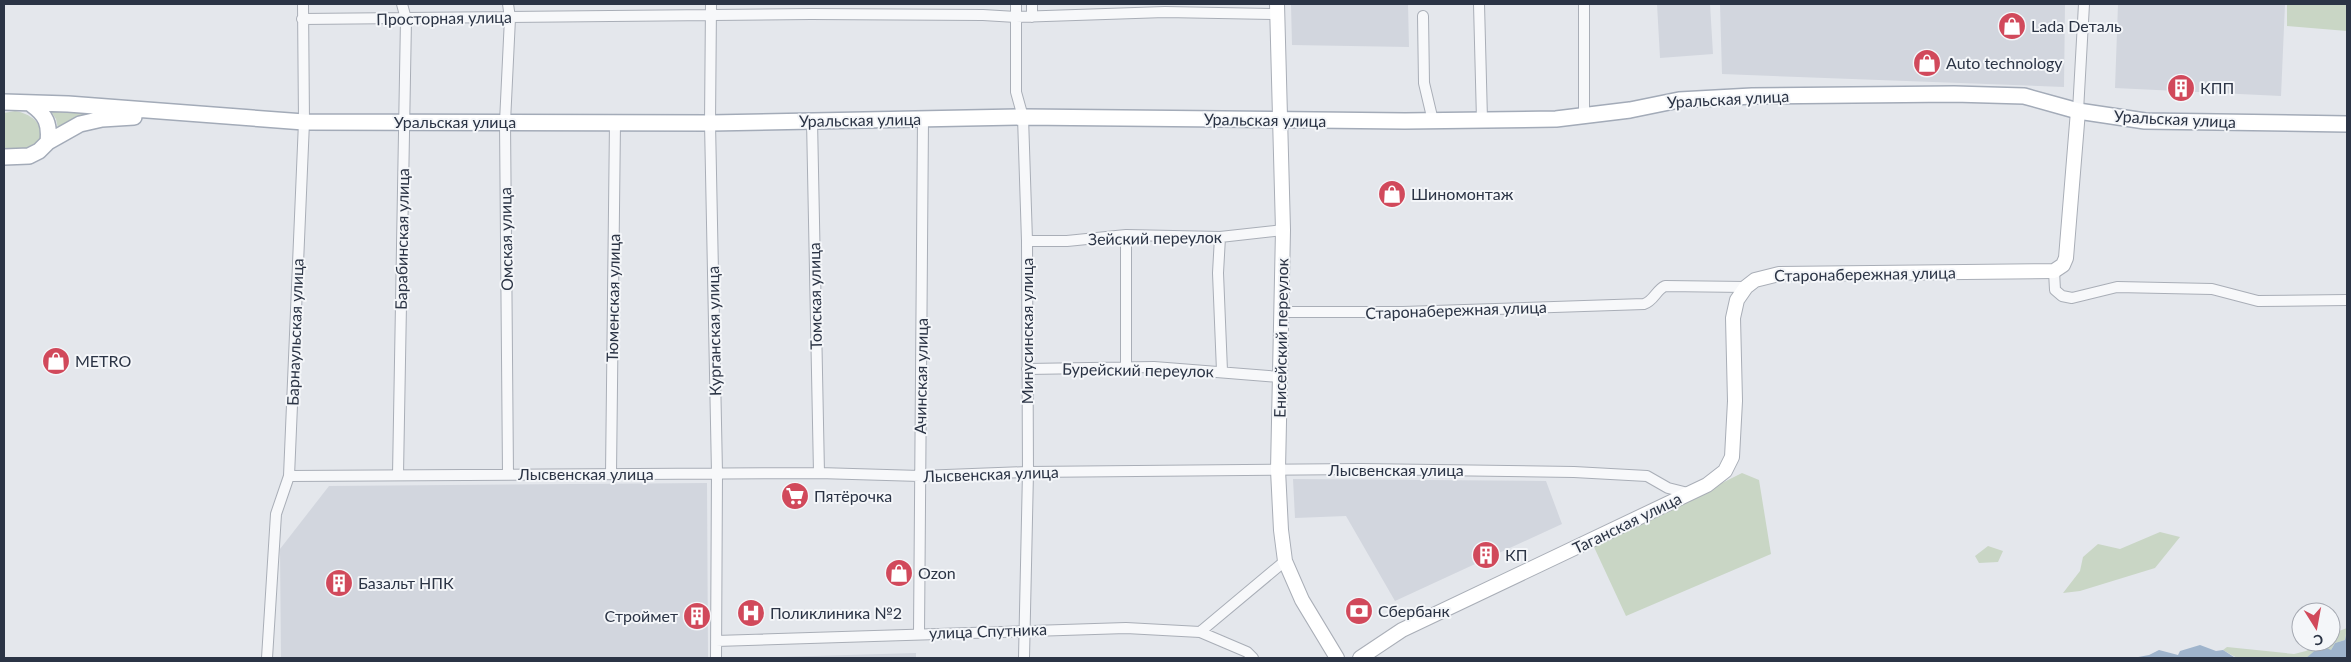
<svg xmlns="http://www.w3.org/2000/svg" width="2351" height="662" viewBox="0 0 2351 662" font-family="Lato,sans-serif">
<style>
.built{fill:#d2d6de}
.green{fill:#c9d6c5}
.water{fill:#9fb4cc}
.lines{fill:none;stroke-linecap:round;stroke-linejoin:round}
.street-casing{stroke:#a9aeb7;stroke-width:12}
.secondary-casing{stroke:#a9aeb7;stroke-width:16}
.primary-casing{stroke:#a3abb8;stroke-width:18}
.street{stroke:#f7f8fa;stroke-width:10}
.secondary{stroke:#fff;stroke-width:14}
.primary{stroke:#fff;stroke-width:15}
.labels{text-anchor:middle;stroke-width:4;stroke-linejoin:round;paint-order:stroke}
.street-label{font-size:16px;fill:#2b3445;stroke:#f4f6f9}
.poi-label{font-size:16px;fill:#2b3445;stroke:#f4f6f9;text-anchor:start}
</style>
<rect width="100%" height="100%" fill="#e4e7ec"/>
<!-- built -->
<path class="built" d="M 1291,4 L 1408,4 L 1409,47 L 1292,45 Z
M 1657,4 L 1710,4 L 1713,54 L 1660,58 Z
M 1720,4 L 2065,4 L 2064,87 L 1722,74 Z
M 2118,4 L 2285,4 L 2281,96 L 2115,88 Z
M 1293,479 L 1546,481 L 1562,524 L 1395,601 L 1346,516 L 1295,518 Z
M 707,483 L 708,658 L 281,658 L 280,549 L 329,486 Z
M 916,653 L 916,658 L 743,658 Z"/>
<!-- green -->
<path class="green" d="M 2287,4 L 2347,4 L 2347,31 L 2287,26 Z
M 50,110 L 93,112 L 59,133 L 56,119 Z
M 15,111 C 42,115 54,143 24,150 C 18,151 10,150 4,151 L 4,113 Z
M 1742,473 L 1759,480 L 1771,554 L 1626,616 L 1594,547 Z
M 2160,532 L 2180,537 L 2155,568 L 2080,591 L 2063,593 L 2080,571 L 2083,557 L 2098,544 L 2120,549 Z
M 1988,546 L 2003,551 L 1998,562 L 1979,563 L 1975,556 Z
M 2347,628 L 2345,640 L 2335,643 L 2331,650 L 2318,650 L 2306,658 L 2237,658 L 2223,650 L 2227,647 L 2294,654 L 2306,651 L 2320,642 L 2331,642 L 2331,634 Z"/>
<!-- water -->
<path class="water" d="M 2346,635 L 2347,658 L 2306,658 L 2317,649 L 2325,647 L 2331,650 L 2335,643 L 2345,640 Z
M 2200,645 L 2216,651 L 2223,650 L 2234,657 L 2254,658 L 2133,658 L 2149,655 L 2159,650 L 2178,655 L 2180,651 Z"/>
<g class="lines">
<!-- street casing -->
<g class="street-casing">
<path id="street" d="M 508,4 L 510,18 L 505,122 L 508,474
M 711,4 L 710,123 L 717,473 L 716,658
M 1016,4 L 1016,92 L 1023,117 L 1027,241 L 1028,472 L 1024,658
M 1032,4 L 1032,17
M 1479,4 L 1482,120
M 1584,4 L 1584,117
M 1423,16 L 1424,83 L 1433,121
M 302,19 L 811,14 L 983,15 L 1016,17 L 1165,12 L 1276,14
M 2078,111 L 2084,4
M 812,120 L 819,473
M 1126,235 L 1126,366
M 1220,237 L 1218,273 L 1222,371
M 1027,241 L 1067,241 L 1126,235 L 1220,237 L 1283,230
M 2054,271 L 2055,290 L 2062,296 L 2072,298 L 2117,287 L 2212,289 L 2258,301 L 2347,300
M 1281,312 L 1403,312 L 1644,304 C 1654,301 1656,290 1665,286 L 1746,287
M 1027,369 L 1154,367 L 1280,377
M 611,474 L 615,122
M 398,475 L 406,19 L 402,4
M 289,476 L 819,473 L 920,476 L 1028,472 L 1361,469 L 1574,472 L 1647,476 L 1668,488 L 1688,493
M 1200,632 L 1285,561
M 919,634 L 923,119
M 716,641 L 1126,628 L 1200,632 L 1247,652 L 1253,658
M 267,658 L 276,514 L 289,476 L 304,122 L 303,4"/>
</g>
<!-- secondary casing -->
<g class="secondary-casing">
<path id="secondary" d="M 1277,4 L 1283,230 L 1278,470 L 1281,530 L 1285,561 L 1302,600 L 1337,658
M 1360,658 L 1402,630 L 1707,485 L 1725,471 L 1732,457 L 1735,401 L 1733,318 L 1737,300 L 1746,287 L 1755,280 L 1779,274 L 2054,271 L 2063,265 L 2066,258 L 2078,111"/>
</g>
<!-- primary casing -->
<g class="primary-casing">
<path id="primary" d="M 4,102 L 68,104 L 304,122 L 710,123 L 1023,117 L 1405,121 L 1556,119 L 1630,110 L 1679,100 L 1752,96 L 1954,94 L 2024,96 L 2078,111 L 2145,121 L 2347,124
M 32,105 C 46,115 50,124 48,142
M 4,157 L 29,156 L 39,151 L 48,142 L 80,124 L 102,119 L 134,117"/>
</g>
<!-- street -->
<use href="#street" class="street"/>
<!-- secondary -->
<use href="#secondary" class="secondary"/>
<!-- primary -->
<use href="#primary" class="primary"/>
</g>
<!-- icons -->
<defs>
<g id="shop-disc" transform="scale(1.4375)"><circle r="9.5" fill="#d1495b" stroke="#f4f6f9"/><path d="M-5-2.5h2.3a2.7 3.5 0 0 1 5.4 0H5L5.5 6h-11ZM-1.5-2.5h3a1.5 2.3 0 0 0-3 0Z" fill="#fff"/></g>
<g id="building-disc" transform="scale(1.4375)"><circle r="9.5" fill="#d1495b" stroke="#f4f6f9"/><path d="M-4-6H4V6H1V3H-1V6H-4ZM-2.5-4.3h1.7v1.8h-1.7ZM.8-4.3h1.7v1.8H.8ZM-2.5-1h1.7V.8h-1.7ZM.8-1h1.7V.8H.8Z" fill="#fff"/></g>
<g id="supermarket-disc" transform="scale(1.4375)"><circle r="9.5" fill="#d1495b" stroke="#f4f6f9"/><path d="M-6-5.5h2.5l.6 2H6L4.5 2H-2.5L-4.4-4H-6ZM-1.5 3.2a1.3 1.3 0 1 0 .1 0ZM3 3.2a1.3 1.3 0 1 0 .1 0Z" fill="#fff"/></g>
<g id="bank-disc" transform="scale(1.4375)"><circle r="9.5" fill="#d1495b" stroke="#f4f6f9"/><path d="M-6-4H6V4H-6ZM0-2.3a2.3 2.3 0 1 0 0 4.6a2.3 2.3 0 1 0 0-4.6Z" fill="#fff"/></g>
<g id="hospital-disc" transform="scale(1.4375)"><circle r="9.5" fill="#d1495b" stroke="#f4f6f9"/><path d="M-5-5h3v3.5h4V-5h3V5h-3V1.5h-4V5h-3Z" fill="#fff"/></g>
</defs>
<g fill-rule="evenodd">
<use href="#shop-disc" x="2012" y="26"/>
<use href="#shop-disc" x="1927" y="63"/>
<use href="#building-disc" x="2181" y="88"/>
<use href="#shop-disc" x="1392" y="194"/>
<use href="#shop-disc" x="56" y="361"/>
<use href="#supermarket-disc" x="795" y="496"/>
<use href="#building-disc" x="1486" y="555"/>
<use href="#shop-disc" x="899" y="573"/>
<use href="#building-disc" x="339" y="583"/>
<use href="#bank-disc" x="1359" y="611"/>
<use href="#hospital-disc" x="751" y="613"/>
<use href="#building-disc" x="697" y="616"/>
</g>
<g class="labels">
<!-- street labels -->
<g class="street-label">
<text transform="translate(444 18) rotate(-1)" y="6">Просторная улица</text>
<text transform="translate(1728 99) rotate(-3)" y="6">Уральская улица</text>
<text transform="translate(2175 119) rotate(3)" y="6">Уральская улица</text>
<text transform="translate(860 120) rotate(-1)" y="6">Уральская улица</text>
<text transform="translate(1265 120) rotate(1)" y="6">Уральская улица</text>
<text x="455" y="128">Уральская улица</text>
<text transform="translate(1155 238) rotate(-1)" y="6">Зейский переулок</text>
<text transform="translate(402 239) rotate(-89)" y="6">Барабинская улица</text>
<text transform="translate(506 239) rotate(-91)" y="6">Омская улица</text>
<text transform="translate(1865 274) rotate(-1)" y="6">Старонабережная улица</text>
<text transform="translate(815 296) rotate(-91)" y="6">Томская улица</text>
<text transform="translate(613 298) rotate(-89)" y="6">Тюменская улица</text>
<text transform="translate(1456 310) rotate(-2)" y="6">Старонабережная улица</text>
<text transform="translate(714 331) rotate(-91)" y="6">Курганская улица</text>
<text transform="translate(1027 331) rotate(-90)" y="6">Минусинская улица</text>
<text transform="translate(295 332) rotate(-88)" y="6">Барнаульская улица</text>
<text transform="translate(1281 338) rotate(-89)" y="6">Енисейский переулок</text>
<text transform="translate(1138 370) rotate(1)" y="6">Бурейский переулок</text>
<text transform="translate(921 376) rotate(-89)" y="6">Ачинская улица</text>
<text x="1396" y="476">Лысвенская улица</text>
<text x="586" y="480">Лысвенская улица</text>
<text transform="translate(991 474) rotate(-2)" y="6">Лысвенская улица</text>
<text transform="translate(1627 523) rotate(-26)" y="6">Таганская улица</text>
<text transform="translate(988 631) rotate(-2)" y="6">улица Спутника</text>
</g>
<!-- poi labels -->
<g class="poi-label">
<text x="2031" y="32">Lada Dеталь</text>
<text x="1946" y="69">Auto technology</text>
<text x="2200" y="94">КПП</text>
<text x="1411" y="200">Шиномонтаж</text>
<text x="75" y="367">METRO</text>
<text x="814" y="502">Пятёрочка</text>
<text x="1505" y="561">КП</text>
<text x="918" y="579">Ozon</text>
<text x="358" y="589">Базальт НПК</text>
<text x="1378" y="617">Сбербанк</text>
<text x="770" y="619">Поликлиника №2</text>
<text x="678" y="622" text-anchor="end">Строймет</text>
</g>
</g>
<!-- border -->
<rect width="2351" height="662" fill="none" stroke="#2b3445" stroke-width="10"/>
<!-- north arrow -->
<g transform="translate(2316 627) rotate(169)"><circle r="24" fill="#f4f6f9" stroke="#a4a8b1"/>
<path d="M0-4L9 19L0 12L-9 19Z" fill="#d1495b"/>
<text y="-8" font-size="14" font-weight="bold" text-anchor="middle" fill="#2b3445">С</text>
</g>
</svg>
